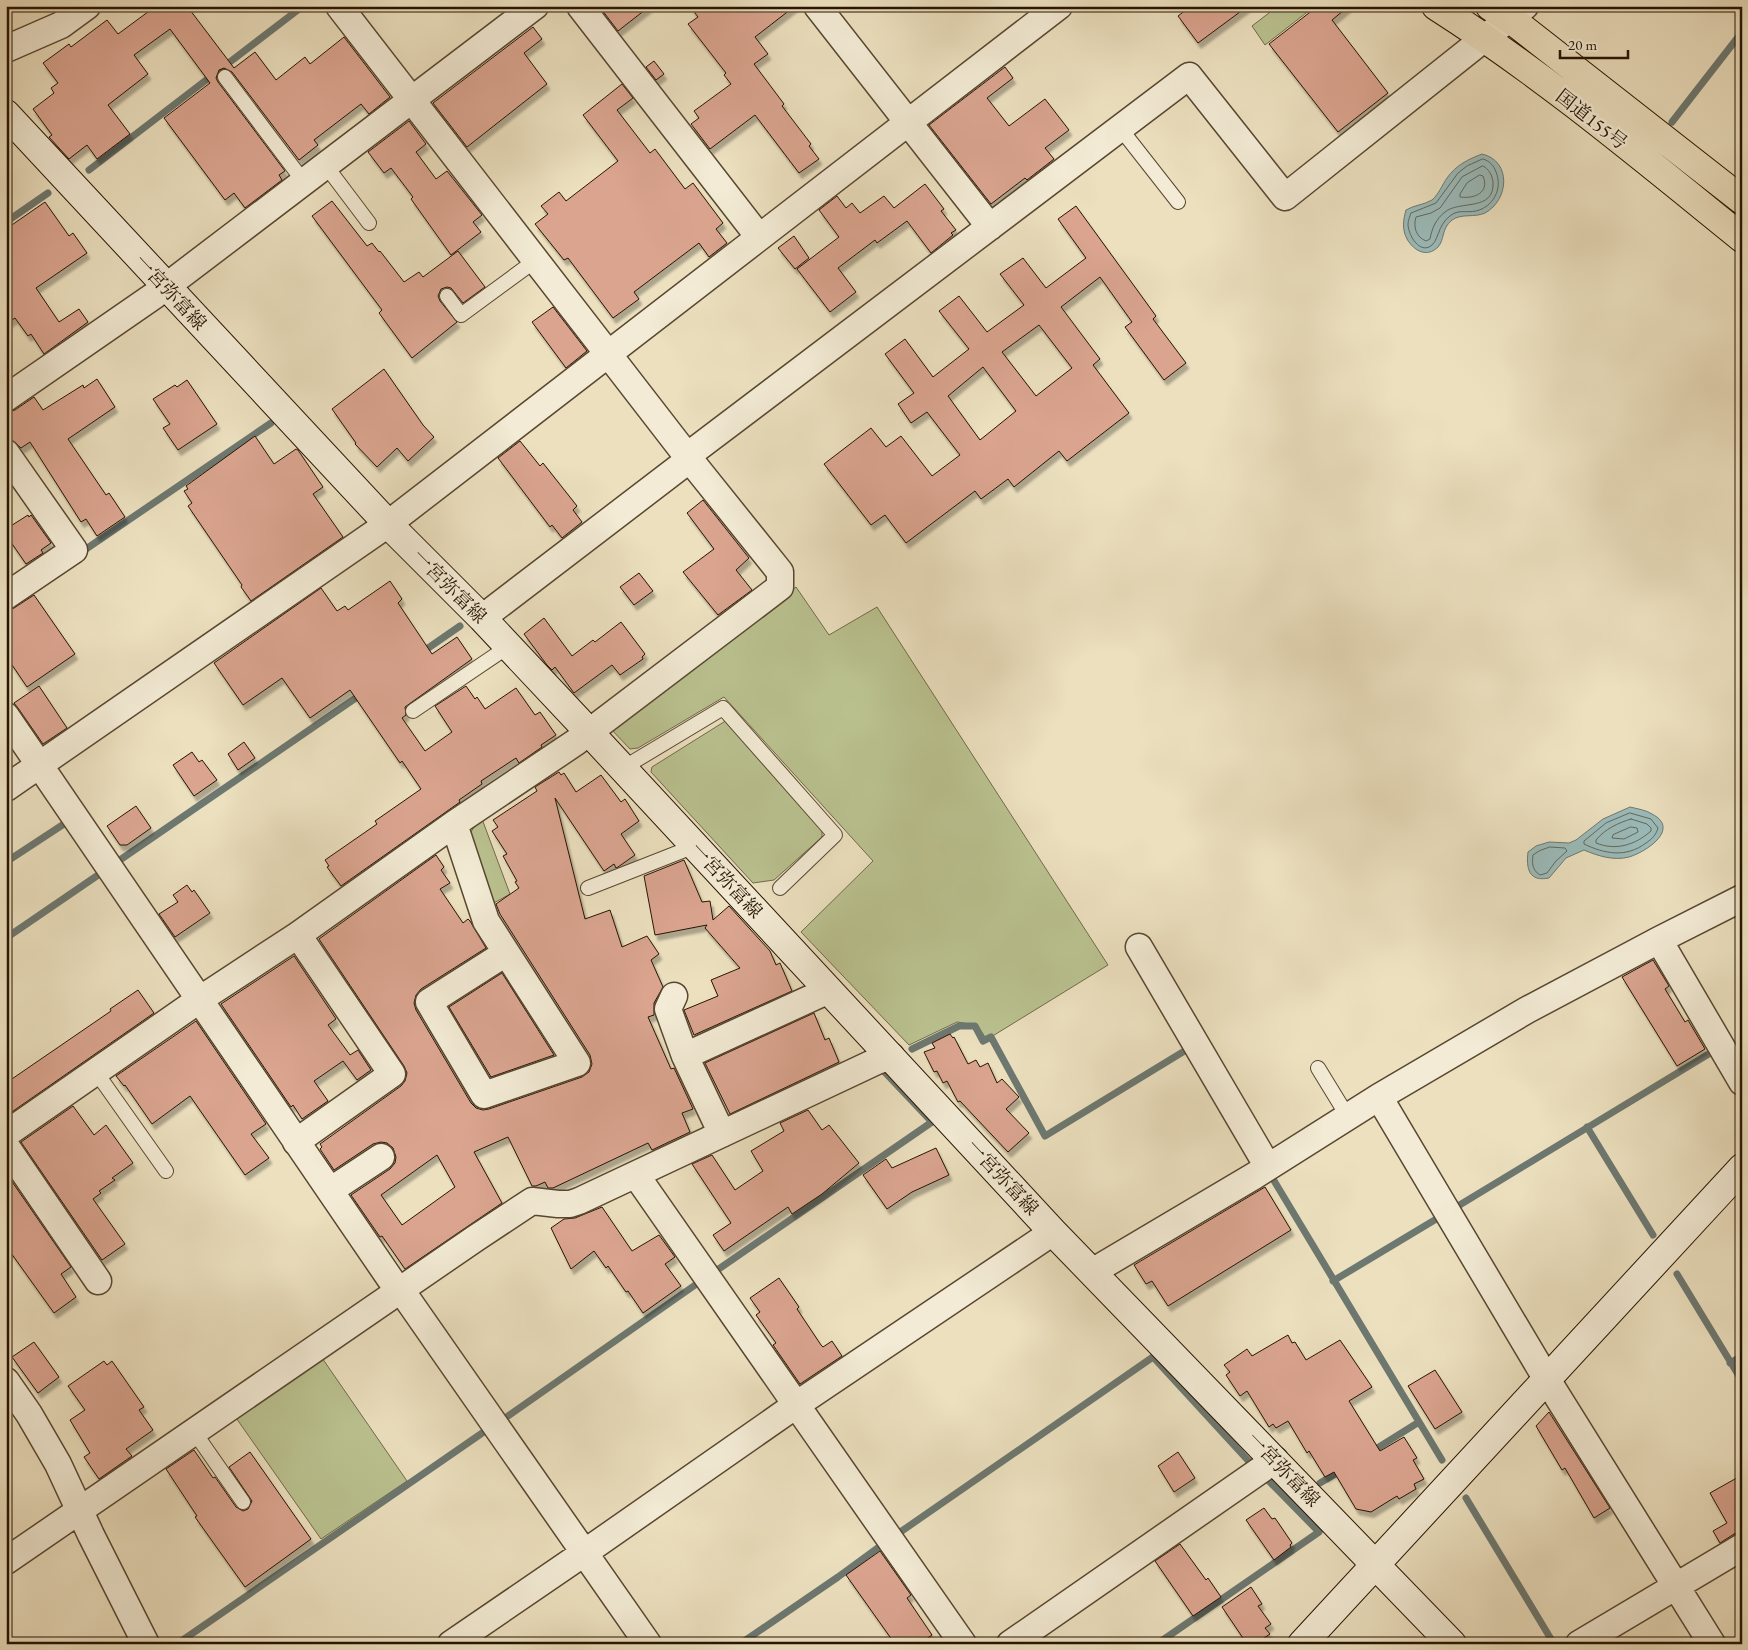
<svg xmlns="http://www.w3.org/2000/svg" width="1748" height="1650" viewBox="0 0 1748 1650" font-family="'EB Garamond','Noto Serif JP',serif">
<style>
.green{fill:#bac290;stroke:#706b49}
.water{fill:#9bbbba;stroke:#6d7870}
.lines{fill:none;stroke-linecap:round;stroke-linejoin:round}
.shore{stroke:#61685e;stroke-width:1}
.stream{stroke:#6d7870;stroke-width:7}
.building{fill:#daa48f;stroke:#271402;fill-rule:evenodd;filter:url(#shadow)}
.lane-casing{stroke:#584731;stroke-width:16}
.street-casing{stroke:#584731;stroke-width:29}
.secondary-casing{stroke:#271402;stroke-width:30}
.highway-casing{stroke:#271402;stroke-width:30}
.lane{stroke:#f3ebd5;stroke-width:14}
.street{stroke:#f3ebd5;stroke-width:26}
.secondary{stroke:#f3ebd5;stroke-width:28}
.highway{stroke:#ece0bf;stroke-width:28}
.labels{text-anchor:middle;stroke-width:5;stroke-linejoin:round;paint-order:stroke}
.street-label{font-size:19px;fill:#271402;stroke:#f3ebd5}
</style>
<defs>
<filter id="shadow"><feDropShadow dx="3" dy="5.5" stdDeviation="1" flood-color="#0004"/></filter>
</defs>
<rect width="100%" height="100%" fill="#ece0bf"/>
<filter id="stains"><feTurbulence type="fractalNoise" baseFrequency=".004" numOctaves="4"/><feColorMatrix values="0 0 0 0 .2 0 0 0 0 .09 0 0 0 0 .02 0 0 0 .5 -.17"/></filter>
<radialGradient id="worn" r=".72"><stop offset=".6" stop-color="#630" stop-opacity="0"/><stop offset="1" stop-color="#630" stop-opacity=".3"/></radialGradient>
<!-- green -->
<path class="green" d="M 1278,6 L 1315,6 L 1265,45 L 1252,26 Z
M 796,587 L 829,635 L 877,607 L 1108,965 L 991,1037 L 985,1037 L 977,1025 L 957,1022 L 909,1045 L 801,932 L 873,861 L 724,697 L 638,748 L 630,749 L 610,728 Z
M 727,720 L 822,827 L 822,837 L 774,880 L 753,883 L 651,772 L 652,767 Z
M 482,819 L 510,894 L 492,904 L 468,836 L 477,823 Z
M 320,1355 L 407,1481 L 321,1539 L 234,1415 Z"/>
<!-- water -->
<path class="water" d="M 1482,154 C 1512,161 1509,200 1485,213 C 1474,218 1462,213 1452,220 C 1441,229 1445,239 1438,247 C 1427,258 1414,251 1407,239 C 1402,229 1403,221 1406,210 C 1414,205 1424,205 1432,200 C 1439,194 1442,185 1447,178 C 1456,165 1469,159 1482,154 Z
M 1630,807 C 1638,809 1646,810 1652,814 C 1681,829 1646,852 1629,857 C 1614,861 1598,856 1584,850 L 1566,858 L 1549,878 C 1529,882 1526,869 1528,852 L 1536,846 L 1549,842 L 1569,843 L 1576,840 L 1603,819 Z"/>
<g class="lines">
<!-- shore -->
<path class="shore" d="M 1483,159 C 1490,161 1494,166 1496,172 C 1503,189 1493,207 1476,211 C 1466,213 1458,209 1450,216 C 1437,225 1439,243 1429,247 C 1418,252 1408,234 1408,224 C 1408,221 1410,216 1411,213 L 1436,203 L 1458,173 L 1467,166 Z
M 1483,166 C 1489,169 1492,175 1493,182 C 1495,212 1459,200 1445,212 C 1436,219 1432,228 1430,239 L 1426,241 C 1416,237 1413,227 1416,217 L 1431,213 L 1440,208 L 1462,177 Z
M 1480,175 L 1483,176 C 1490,193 1474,199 1460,197 L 1460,194 L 1467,183 Z
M 1630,813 L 1651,819 L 1658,828 C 1656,835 1652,839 1646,843 C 1626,858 1605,854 1584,844 L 1584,841 L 1606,823 Z
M 1631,819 L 1647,824 L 1651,828 L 1651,831 C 1635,845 1616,851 1596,843 L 1596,840 C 1605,829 1618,823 1631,819 Z
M 1631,827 L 1637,828 L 1638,832 L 1624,839 L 1612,838 L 1613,835 Z
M 1550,847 L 1565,848 L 1567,851 L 1556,861 L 1547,873 L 1540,875 C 1532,870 1532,863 1533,855 L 1539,851 Z"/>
<!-- stream -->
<path class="stream" d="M 222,68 L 303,6
M 1672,122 L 1742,32
M 89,170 L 214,74
M 6,222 L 48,193
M 86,549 L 271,423
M 421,653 L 460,626
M 6,862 L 70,820
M 117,862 L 363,693
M 6,938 L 104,871
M 912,1049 L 959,1026 L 975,1026 L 983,1041 L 991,1037 L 1045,1136 L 1191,1047 L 1191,1049
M 1587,1127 L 1653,1235
M 1270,1174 L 1442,1460
M 1453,1209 L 1717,1049
M 713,1273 L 932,1122 L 880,1067
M 1677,1274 L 1742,1381
M 1333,1281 L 1443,1215
M 1730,1363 L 1742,1356
M 505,1418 L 698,1283
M 1371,1452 L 1419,1422
M 1320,1483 L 1342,1470
M 1466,1498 L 1554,1644
M 896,1535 L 1153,1357 L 1254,1467
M 6,1641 L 8,1644
M 177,1644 L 488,1429
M 740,1644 L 838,1577 L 883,1544
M 1157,1644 L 1319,1532 L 1264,1476"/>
</g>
<!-- building -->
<path class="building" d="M 156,6 L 187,6 L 234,68 L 255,52 L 276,80 L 305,57 L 310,64 L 344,37 L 390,97 L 369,114 L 361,104 L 314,140 L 318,145 L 299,160 L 232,72 L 224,68 L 219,70 L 216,78 L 218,82 L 285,171 L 279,175 L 282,180 L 245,208 L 234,193 L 225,200 L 164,118 L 210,83 L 170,29 L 134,55 L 148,74 L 108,105 L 130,134 L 97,159 L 87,145 L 69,159 L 49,137 L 52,135 L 33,109 L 54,93 L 51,88 L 58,83 L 43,63 L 69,44 L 71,47 L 107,20 L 118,34 Z
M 599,6 L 650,6 L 618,31 Z
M 690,6 L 795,6 L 755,37 L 768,54 L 754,64 L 784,104 L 782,106 L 811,144 L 809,146 L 819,159 L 799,173 L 755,115 L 710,149 L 691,124 L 699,118 L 694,111 L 731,84 L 724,75 L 726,73 L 688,24 L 698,17 Z
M 1191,6 L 1248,6 L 1198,43 L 1178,16 Z
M 1318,6 L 1349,6 L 1332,20 L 1388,93 L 1338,132 L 1269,44 Z
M 533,27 L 542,39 L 524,53 L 547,84 L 467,147 L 433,103 Z
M 654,61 L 664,74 L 656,80 L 646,67 Z
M 1005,67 L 1013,78 L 987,98 L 1009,126 L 1045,99 L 1069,130 L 1045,148 L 1054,159 L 1027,180 L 1025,178 L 991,204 L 929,125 Z
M 622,84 L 633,98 L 617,110 L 650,153 L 655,149 L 685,189 L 693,183 L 723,223 L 716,229 L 727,243 L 709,257 L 699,243 L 634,292 L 639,299 L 613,318 L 568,258 L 564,260 L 535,224 L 548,214 L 541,206 L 559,192 L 566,201 L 618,161 L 583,115 Z
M 409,121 L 426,144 L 416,152 L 436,179 L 447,171 L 482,215 L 473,222 L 481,232 L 451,255 L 411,199 L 413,197 L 391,168 L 384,173 L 368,152 Z
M 925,184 L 944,209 L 941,211 L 956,230 L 951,233 L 953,235 L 931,253 L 907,221 L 877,243 L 875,240 L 838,268 L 856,292 L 830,312 L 797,269 L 839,237 L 819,210 L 837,196 L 846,208 L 852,203 L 860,213 L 884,196 L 894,208 Z
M 332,201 L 367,246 L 372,243 L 379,252 L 380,251 L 404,282 L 419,272 L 423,277 L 458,251 L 485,287 L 463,303 L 451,288 L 447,287 L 441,289 L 438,296 L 440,301 L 457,322 L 412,358 L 379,313 L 382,310 L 312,216 Z
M 45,202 L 69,236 L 73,233 L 87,253 L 36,288 L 59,322 L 79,309 L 88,322 L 44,354 L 31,334 L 28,336 L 15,318 L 6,324 L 6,229 Z
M 1076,206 L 1156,316 L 1153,319 L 1186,363 L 1164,380 L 1125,327 L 1132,322 L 1100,277 L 1061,307 L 1100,359 L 1093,365 L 1129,413 L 1067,461 L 1059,451 L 1014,487 L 1008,479 L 981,499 L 975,491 L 906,543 L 885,515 L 871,525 L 824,464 L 871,428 L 886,447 L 901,436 L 932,476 L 960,455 L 927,412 L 911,423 L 898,404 L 914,393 L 885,354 L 905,339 L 933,377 L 969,349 L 939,311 L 959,296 L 987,332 L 1024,305 L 1000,274 L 1023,258 L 1046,288 L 1086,258 L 1058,219 ZM 1039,325 L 1072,368 L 1036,396 L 1002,352 ZM 983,367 L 1016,411 L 980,440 L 948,396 Z
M 794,236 L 809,258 L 795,269 L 778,248 Z
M 553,307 L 587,351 L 566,368 L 532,322 Z
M 384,369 L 423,425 L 434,437 L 408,461 L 397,448 L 377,467 L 355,444 L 356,443 L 332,409 Z
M 97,379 L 115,407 L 68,439 L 106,495 L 109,493 L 125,517 L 97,536 L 86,519 L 81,522 L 30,442 L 21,448 L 6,435 L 6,413 L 15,410 L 34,397 L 43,410 L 83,385 L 84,388 Z
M 187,380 L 217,424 L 178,450 L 163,428 L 170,424 L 153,399 L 175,385 L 177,387 Z
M 255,436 L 274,464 L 296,449 L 298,450 L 323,487 L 313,494 L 343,537 L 251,601 L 241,587 L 242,585 L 188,506 L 192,503 L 184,491 L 188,489 L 186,486 Z
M 520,441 L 540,466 L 543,463 L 577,506 L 573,510 L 582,522 L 562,538 L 552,525 L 550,527 L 498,458 Z
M 703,500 L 749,558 L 736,570 L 752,590 L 718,615 L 683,572 L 714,549 L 687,513 Z
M 28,515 L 29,517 L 31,515 L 51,543 L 41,550 L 43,553 L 26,564 L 6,535 L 6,529 Z
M 639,573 L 653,591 L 634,605 L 620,587 Z
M 390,581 L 402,599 L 398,603 L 432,654 L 457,637 L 472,659 L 405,707 L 406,715 L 402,718 L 425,751 L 452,732 L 435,706 L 466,686 L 475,699 L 477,697 L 485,709 L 516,688 L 535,715 L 540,712 L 556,735 L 541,745 L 542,747 L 519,763 L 516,758 L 481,781 L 482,784 L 459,800 L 460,802 L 341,886 L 327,867 L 329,866 L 325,860 L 377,824 L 375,821 L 421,789 L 402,761 L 400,763 L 350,690 L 310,718 L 282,678 L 243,705 L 214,663 L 321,588 L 337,611 L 345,606 L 348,610 Z
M 34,595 L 75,654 L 27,687 L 6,656 L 6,611 L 14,608 Z
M 544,618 L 572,656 L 593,640 L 595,642 L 621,622 L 645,654 L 642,657 L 643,659 L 620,675 L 612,665 L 574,693 L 555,667 L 552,670 L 547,665 L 524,634 Z
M 39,686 L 67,728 L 43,744 L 18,708 L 14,703 Z
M 244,742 L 255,758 L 238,770 L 228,754 Z
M 192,752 L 199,762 L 202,760 L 217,780 L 194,796 L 173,765 Z
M 559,772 L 561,775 L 564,773 L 576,792 L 601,775 L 621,802 L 625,799 L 639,821 L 621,834 L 635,855 L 618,867 L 616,868 L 614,864 L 604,871 L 555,798 L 585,919 L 610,910 L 622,947 L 647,936 L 659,954 L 651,960 L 663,987 L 654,1003 L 654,1015 L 648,1017 L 671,1069 L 674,1068 L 693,1109 L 682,1113 L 690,1132 L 652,1150 L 648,1143 L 553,1188 L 548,1188 L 545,1182 L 536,1186 L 532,1186 L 508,1137 L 474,1152 L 502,1203 L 405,1269 L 382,1236 L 380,1237 L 351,1195 L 390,1169 L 395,1163 L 396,1157 L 393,1148 L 387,1143 L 381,1142 L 373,1144 L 334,1170 L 320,1149 L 322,1147 L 320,1144 L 401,1086 L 405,1081 L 407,1073 L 404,1066 L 319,939 L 436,855 L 444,867 L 441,870 L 450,883 L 440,889 L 463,923 L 468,919 L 470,921 L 486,948 L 421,989 L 416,995 L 414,1003 L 416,1010 L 471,1103 L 476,1108 L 483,1110 L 489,1109 L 582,1077 L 589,1072 L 592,1064 L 590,1055 L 500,914 L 496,904 L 519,888 L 515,882 L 517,881 L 503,856 L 507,854 L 492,831 L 498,827 L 493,820 L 537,791 L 535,787 ZM 437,1155 L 455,1187 L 402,1225 L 381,1195 Z
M 136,806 L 151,828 L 127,845 L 120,845 L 107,826 Z
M 684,860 L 702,902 L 710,901 L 713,920 L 729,906 L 770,951 L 776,965 L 780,963 L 792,991 L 694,1035 L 684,1010 L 718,996 L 711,980 L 740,968 L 705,928 L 707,925 L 655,935 L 644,876 Z
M 187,885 L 192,892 L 194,890 L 210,913 L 175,937 L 159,914 L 178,902 L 173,895 Z
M 294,956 L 336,1019 L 328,1025 L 350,1055 L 358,1050 L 371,1070 L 357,1080 L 343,1061 L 314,1081 L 328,1101 L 302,1119 L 293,1105 L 291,1107 L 221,1004 Z
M 1653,960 L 1669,986 L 1665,989 L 1685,1022 L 1688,1020 L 1705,1049 L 1677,1066 L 1622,977 Z
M 502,973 L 554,1055 L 491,1077 L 449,1007 Z
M 138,990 L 154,1013 L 6,1116 L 6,1083 L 111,1011 L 110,1009 Z
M 814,1013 L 825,1040 L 829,1038 L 839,1062 L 730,1114 L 705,1063 Z
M 196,1021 L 266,1124 L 251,1134 L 269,1158 L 245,1175 L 190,1096 L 152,1124 L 125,1085 L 124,1086 L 116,1076 Z
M 950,1034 L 953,1038 L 954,1037 L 968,1064 L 976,1060 L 980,1067 L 988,1063 L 997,1083 L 1002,1079 L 1019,1097 L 1006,1109 L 1029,1133 L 1008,1152 L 960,1101 L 958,1102 L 947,1081 L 943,1083 L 937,1071 L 934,1072 L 924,1052 L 935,1048 L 932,1043 Z
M 73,1106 L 94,1135 L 106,1125 L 133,1163 L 112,1178 L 115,1180 L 99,1191 L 101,1193 L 93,1199 L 125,1244 L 102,1260 L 21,1142 Z
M 808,1110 L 822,1130 L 829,1125 L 859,1163 L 822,1194 L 792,1214 L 788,1207 L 724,1251 L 713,1235 L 731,1223 L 692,1164 L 712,1155 L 735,1190 L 763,1171 L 751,1151 L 784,1131 L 780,1123 Z
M 936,1148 L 949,1175 L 912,1192 L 887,1209 L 863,1175 L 886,1159 L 892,1168 Z
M 6,1173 L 71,1267 L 61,1274 L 76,1297 L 54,1313 L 6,1246 Z
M 1265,1187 L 1291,1230 L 1168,1306 L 1152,1281 L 1146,1284 L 1134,1265 Z
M 602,1207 L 632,1251 L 659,1235 L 675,1257 L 665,1264 L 681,1286 L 643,1313 L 628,1291 L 626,1292 L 608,1266 L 606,1268 L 594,1251 L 571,1269 L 551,1228 L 564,1219 L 575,1218 Z
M 779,1278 L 799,1307 L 797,1309 L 821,1345 L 823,1347 L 832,1341 L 842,1356 L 800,1384 L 773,1345 L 776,1343 L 756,1315 L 760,1312 L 750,1298 Z
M 1288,1335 L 1292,1343 L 1295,1342 L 1306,1360 L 1340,1340 L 1372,1387 L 1349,1401 L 1380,1451 L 1404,1437 L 1417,1458 L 1413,1460 L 1424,1479 L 1414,1484 L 1416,1489 L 1399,1499 L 1397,1496 L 1371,1512 L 1356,1509 L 1334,1472 L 1325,1477 L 1309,1451 L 1307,1453 L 1288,1421 L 1276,1428 L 1273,1424 L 1269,1427 L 1247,1391 L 1240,1396 L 1226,1375 L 1230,1372 L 1224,1365 L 1247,1349 L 1252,1356 Z
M 34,1342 L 59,1377 L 38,1393 L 12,1357 Z
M 104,1361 L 107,1365 L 112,1361 L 144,1407 L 139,1410 L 153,1430 L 126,1449 L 132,1456 L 99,1479 L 84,1457 L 90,1453 L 70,1420 L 85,1410 L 68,1386 Z
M 1435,1370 L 1462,1412 L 1435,1429 L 1408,1386 Z
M 1549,1412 L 1610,1508 L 1594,1518 L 1565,1468 L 1562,1470 L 1536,1426 Z
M 194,1450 L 213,1478 L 215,1477 L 236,1507 L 243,1511 L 248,1509 L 252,1501 L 229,1467 L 250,1452 L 311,1539 L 245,1587 L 195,1517 L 197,1516 L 166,1469 Z
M 1178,1452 L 1195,1478 L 1174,1492 L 1158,1466 Z
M 1742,1475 L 1742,1532 L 1734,1534 L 1720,1543 L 1713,1531 L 1727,1523 L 1710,1493 Z
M 1264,1508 L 1272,1519 L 1275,1518 L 1292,1543 L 1290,1545 L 1291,1547 L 1274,1560 L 1246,1520 Z
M 1180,1544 L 1206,1580 L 1208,1578 L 1221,1597 L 1193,1616 L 1155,1561 Z
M 880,1551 L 911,1595 L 907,1598 L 932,1635 L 919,1644 L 895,1644 L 846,1575 Z
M 1251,1587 L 1262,1604 L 1258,1606 L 1271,1624 L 1265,1628 L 1270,1634 L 1255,1644 L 1247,1644 L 1222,1607 Z"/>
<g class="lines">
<!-- lane casing -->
<g class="lane-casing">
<path id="lane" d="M 225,77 L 304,182
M 1120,128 L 1178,202
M 326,166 L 369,223
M 447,296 L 461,315 L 536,260
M 413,711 L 509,646
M 623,768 L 723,708 L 835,835 L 780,888
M 588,888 L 695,846
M 1318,1068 L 1348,1117
M 96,1072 L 166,1171
M 195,1433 L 243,1502"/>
</g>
<!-- street casing -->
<g class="street-casing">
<path id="street" d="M 580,6 L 759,237
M 817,6 L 990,227
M 6,49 L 61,25 L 87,6
M 6,398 L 155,295 L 535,6
M 6,453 L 74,550 L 6,596
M 687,456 L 1189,76 L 1285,197 L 1525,6
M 482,618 L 690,459
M 6,716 L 393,1283 L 401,1290 L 648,1644
M 6,788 L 388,524 L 1059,6
M 454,824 L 486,921 L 577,1063 L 484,1095 L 429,1002 L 506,953
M 1659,940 L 1742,1082
M 1139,947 L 1268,1167
M 674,996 L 668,1009 L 685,1056 L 722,1134
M 685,1056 L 829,990
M 1379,1097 L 1546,1378 L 1712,1644
M 6,1134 L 199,1000 L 298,935 L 454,824 L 576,742 L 780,587 L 780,572 L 687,456 L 339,6
M 296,1142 L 392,1074 L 298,935
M 6,1146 L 98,1281
M 636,1175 L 963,1644
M 331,1190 L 381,1157
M 1092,1272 L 1254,1176 L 1379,1097 L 1527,1010 L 1659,940 L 1742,898
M 6,1381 L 29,1414 L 58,1464 L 91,1535 L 146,1644
M 6,1561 L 476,1238 L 532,1201 L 558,1204 L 570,1204 L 579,1201 L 877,1061 L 891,1056
M 451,1644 L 584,1553 L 796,1405 L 1053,1232
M 1010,1644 L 1275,1460
M 1579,1644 L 1742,1547"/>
</g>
<!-- secondary casing -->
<g class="secondary-casing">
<path id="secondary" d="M 6,114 L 388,524 L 482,618 L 590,733 L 1053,1232 L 1452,1644
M 1302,1644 L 1742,1168"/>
</g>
<!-- highway casing -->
<g class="highway-casing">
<path id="highway" d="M 1436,6 C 1544,75 1643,158 1742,238
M 1490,6 L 1517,24 L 1742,200"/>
</g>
<!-- lane -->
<use href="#lane" class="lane"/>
<!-- street -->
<use href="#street" class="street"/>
<!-- secondary -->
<use href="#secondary" class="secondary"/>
<!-- highway -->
<use href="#highway" class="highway"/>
</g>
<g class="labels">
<!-- street labels -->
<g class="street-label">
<text transform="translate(1592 119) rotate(38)" y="7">国道155号</text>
<text transform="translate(171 292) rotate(47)" y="7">一宮弥富線</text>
<text transform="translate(450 586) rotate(45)" y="7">一宮弥富線</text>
<text transform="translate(727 880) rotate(47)" y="7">一宮弥富線</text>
<text transform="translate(1003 1177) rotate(47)" y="7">一宮弥富線</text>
<text transform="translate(1284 1469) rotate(46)" y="7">一宮弥富線</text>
</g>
</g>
<!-- margin -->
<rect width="1748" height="1650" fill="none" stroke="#ece0bf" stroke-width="25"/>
<rect x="8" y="8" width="1733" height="1635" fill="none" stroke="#271402" stroke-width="2.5"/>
<rect x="12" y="12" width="1723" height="1625" fill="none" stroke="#271402"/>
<!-- scale -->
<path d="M1560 50v8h68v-8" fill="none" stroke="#271402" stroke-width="2.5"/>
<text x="1568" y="50" font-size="15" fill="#271402" stroke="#f3ebd5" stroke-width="4" paint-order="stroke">20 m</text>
<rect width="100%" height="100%" filter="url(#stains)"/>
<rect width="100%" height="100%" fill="url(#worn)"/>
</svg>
